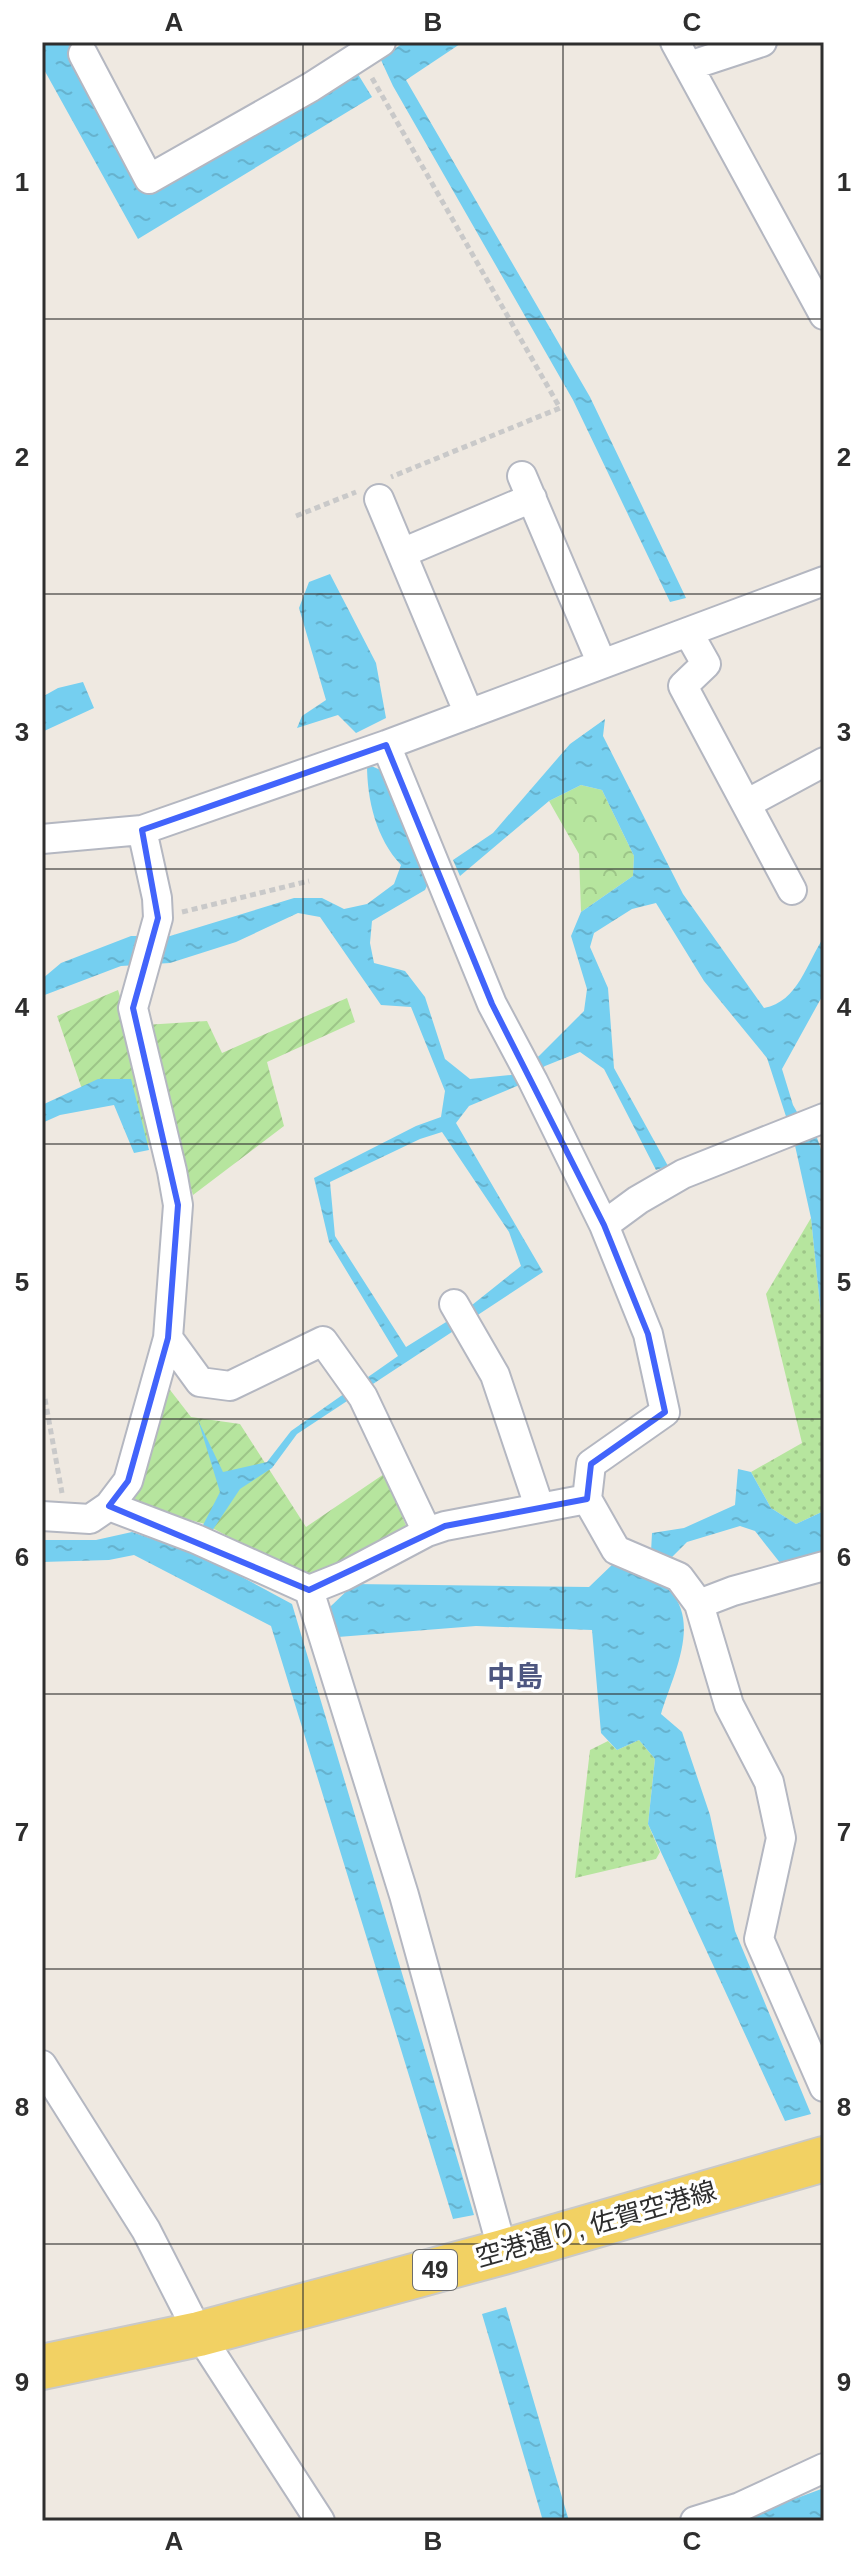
<svg xmlns="http://www.w3.org/2000/svg" width="866" height="2563" viewBox="0 0 866 2563" font-family="Helvetica,'Noto Sans JP',sans-serif">
<style>
.grass{fill:url(#grass-dots)}
.forest{fill:url(#forest-crowns)}
.garden{fill:url(#garden-furrows)}
.water{fill:url(#water-ripples);fill-rule:evenodd}
.lines{fill:none;stroke-linecap:round;stroke-linejoin:round}
.street-casing{stroke:#b4b7c1;stroke-width:32}
.primary-casing{stroke:#c9c9c9;stroke-width:48}
.path{stroke:#c9c9c9;stroke-width:5;stroke-dasharray:6 4;stroke-linecap:butt}
.street{stroke:#fff;stroke-width:28}
.primary{stroke:#f2d163;stroke-width:44}
.marked{fill:none;stroke:#4264fb;stroke-width:6;stroke-linejoin:round}
.grid{fill:none;stroke:#2e2e2e;stroke-width:2;stroke-opacity:0.55}
.labels{text-anchor:middle;stroke-width:7;stroke-linejoin:round;paint-order:stroke}
.shield{fill:#fff;stroke:#6d6d6d;stroke-width:2}
.shield-label{font-size:24px;font-weight:bold;fill:#2e2e2e}
.street-label{font-size:26px;fill:#2e2e2e;stroke:#fff}
.neighbourhood-label{font-size:28px;font-weight:bold;fill:#4d5680;stroke:#fff}
.neatline{fill:none;stroke:#2e2e2e;stroke-width:3}
.grid-label{font-size:26px;text-anchor:middle;font-weight:bold;fill:#2e2e2e}
</style>
<defs>
<pattern id="grass-dots" width="8" height="8" patternUnits="userSpaceOnUse" patternTransform="scale(2)"><rect width="8" height="8" fill="#b6e59e"/><path d="M2 2h.1M6 6h.1" fill="none" stroke="#9dc588" stroke-width="1.8" stroke-linecap="round"/></pattern>
<pattern id="forest-crowns" width="20" height="18" patternUnits="userSpaceOnUse" patternTransform="scale(2)"><rect width="20" height="18" fill="#b6e59e"/><path d="M2 6a3 3 0 1 1 6 0M12 15a3 3 0 1 1 6 0" fill="none" stroke="#9dc588"/></pattern>
<pattern id="garden-furrows" width="10" height="10" patternUnits="userSpaceOnUse" patternTransform="scale(2)"><rect width="10" height="10" fill="#b6e59e"/><path d="M-1 1l2-2M0 10L10 0M9 11l2-2" fill="none" stroke="#9dc588"/></pattern>
<pattern id="water-ripples" width="26" height="14" patternUnits="userSpaceOnUse" patternTransform="scale(2)"><rect width="26" height="14" fill="#75cff0"/><path d="M2 4q2-2 4 0t4 0M15 11q2-2 4 0t4 0" fill="none" stroke="#66b2ce"/></pattern>
</defs>
<rect width="100%" height="100%" fill="#efe9e1"/>
<!-- grass -->
<path class="grass" d="M 811,1218 L 824,1344 L 824,1511 L 796,1524 L 771,1508 L 751,1472 L 802,1443 L 766,1294 Z
M 639,1740 L 655,1759 L 648,1824 L 660,1852 L 656,1859 L 575,1878 L 590,1750 L 608,1741 L 617,1750 Z"/>
<!-- forest -->
<path class="forest" d="M 581,785 L 602,790 L 634,856 L 633,876 L 581,912 L 579,854 L 549,801 Z"/>
<!-- garden -->
<path class="garden" d="M 118,990 L 129,1026 L 207,1021 L 222,1053 L 347,998 L 355,1022 L 267,1062 L 284,1126 L 193,1195 L 175,1136 L 142,1145 L 125,1093 L 84,1095 L 57,1016 Z
M 167,1386 L 191,1417 L 240,1424 L 306,1527 L 384,1474 L 408,1530 L 311,1581 L 205,1524 L 133,1505 Z"/>
<!-- water -->
<path class="water" d="M 42,42 L 82,42 L 69,50 L 150,194 L 356,71 L 372,97 L 138,239 L 42,66 Z
M 405,42 L 463,42 L 406,80 L 590,397 L 686,598 L 670,602 L 573,400 L 393,86 L 380,58 Z
M 330,574 L 376,663 L 386,718 L 356,733 L 338,715 L 297,728 L 302,716 L 326,700 L 299,608 L 309,582 Z
M 83,682 L 94,708 L 42,732 L 42,697 L 58,688 Z
M 605,719 L 603,736 L 683,894 L 764,1008 C 798,1002 807,962 824,937 L 824,993 L 782,1069 L 793,1105 L 809,1133 L 815,1132 L 824,1158 L 824,1344 L 811,1218 L 794,1141 L 767,1058 L 704,981 L 656,903 L 632,909 L 594,933 L 590,947 L 608,988 L 614,1068 L 668,1166 L 656,1170 L 604,1069 L 580,1052 L 545,1066 L 517,1086 L 469,1106 L 456,1123 L 543,1272 L 297,1434 L 272,1468 L 240,1489 L 208,1537 L 200,1531 L 220,1492 L 198,1420 L 223,1472 L 267,1462 L 291,1431 L 398,1356 L 329,1242 L 314,1178 L 416,1126 L 441,1117 L 445,1091 L 411,1007 L 381,1005 L 320,917 L 298,913 L 236,942 L 170,963 L 121,966 L 42,996 L 42,979 L 61,963 L 131,936 L 170,936 L 294,898 L 322,898 L 344,909 L 367,904 L 394,884 L 401,865 C 376,838 367,800 367,764 L 385,772 L 421,870 L 433,873 L 425,890 L 372,921 L 370,943 L 374,963 L 405,971 L 425,997 L 445,1059 L 470,1079 L 511,1075 L 539,1056 L 584,1011 L 587,989 L 571,936 L 581,912 L 633,876 L 634,856 L 602,790 L 581,785 L 549,801 L 460,876 L 453,860 L 493,833 L 570,744 ZM 442,1132 L 509,1232 L 521,1266 L 467,1309 L 406,1347 L 335,1236 L 330,1182 L 420,1139 Z
M 98,1079 L 131,1079 L 149,1150 L 134,1153 L 114,1105 L 60,1115 L 42,1123 L 42,1105 Z
M 738,1469 L 751,1472 L 771,1508 L 796,1524 L 824,1511 L 824,1553 L 781,1564 L 755,1531 L 740,1526 L 687,1542 L 672,1557 L 651,1552 L 652,1533 L 684,1528 L 735,1505 Z
M 132,1532 L 205,1557 L 292,1604 L 474,2215 L 453,2219 L 271,1626 L 134,1555 L 109,1560 L 42,1562 L 42,1540 L 96,1540 Z
M 615,1562 C 630,1569 660,1580 670,1591 C 701,1624 672,1677 661,1714 L 682,1732 L 710,1815 L 735,1931 L 811,2114 L 785,2121 L 648,1824 L 655,1759 L 639,1740 L 617,1750 L 601,1733 L 592,1630 L 476,1626 L 338,1637 L 332,1622 L 330,1607 L 354,1584 L 589,1587 Z
M 506,2307 L 569,2521 L 543,2521 L 482,2314 Z
M 824,2488 L 824,2521 L 732,2521 L 740,2519 Z"/>
<g class="lines">
<!-- street casing -->
<g class="street-casing">
<path id="street" d="M 675,42 L 824,315
M 83,54 L 149,179 L 311,87 L 381,42
M 689,66 L 762,42
M 522,476 L 602,664
M 379,499 L 469,714
M 402,553 L 532,498
M 688,632 L 706,664 L 683,686 L 746,804 L 824,762
M 746,804 L 792,890
M 42,839 L 142,830 L 386,745 L 824,581
M 604,1225 L 638,1200 L 683,1174 L 824,1118
M 454,1304 L 495,1375 L 539,1506
M 168,1338 L 200,1382 L 230,1386 L 323,1341 L 363,1397 L 427,1532
M 587,1499 L 616,1550 L 679,1577 L 699,1604 L 729,1705 L 769,1782 L 781,1838 L 759,1939 L 824,2087
M 109,1506 L 128,1481 L 168,1338 L 178,1205 L 172,1171 L 133,1008 L 158,918 L 157,898 L 142,830
M 42,1516 L 90,1519 L 109,1506 L 196,1539 L 309,1590 L 344,1576 L 427,1532 L 445,1526 L 587,1499 L 591,1464 L 665,1412 L 648,1334 L 604,1225 L 533,1081 L 492,1004 L 386,745
M 309,1590 L 404,1895 L 503,2252
M 699,1604 L 733,1591 L 824,1566
M 42,2065 L 146,2230 L 199,2334 L 320,2521
M 695,2521 L 740,2507 L 824,2468"/>
</g>
<!-- primary casing -->
<g class="primary-casing">
<path id="primary" d="M 42,2367 L 199,2334 L 503,2252 L 824,2159"/>
</g>
<!-- path -->
<path class="path" d="M 372,78 L 560,408 L 391,477
M 296,516 L 356,492
M 182,912 L 309,881
M 45,1399 L 62,1493"/>
<!-- street -->
<use href="#street" class="street"/>
<!-- primary -->
<use href="#primary" class="primary"/>
</g>
<!-- marked area -->
<path class="marked" d="M 386,745 L 492,1004 L 604,1225 L 648,1334 L 665,1412 L 591,1464 L 587,1499 L 445,1526 L 309,1590 L 109,1506 L 128,1481 L 168,1338 L 178,1205 L 133,1008 L 158,918 L 142,830 Z"/>
<!-- grid -->
<path class="grid" d="M 303,42 L 303,2521M 563,42 L 563,2521M 42,319 L 824,319M 42,594 L 824,594M 42,869 L 824,869M 42,1144 L 824,1144M 42,1419 L 824,1419M 42,1694 L 824,1694M 42,1969 L 824,1969M 42,2244 L 824,2244"/>
<g class="labels">
<!-- shield labels -->
<rect class="shield" x="413" y="2250" width="44" height="40" rx="6"/>
<g class="shield-label">
<text x="435" y="2278">49</text>
</g>
<!-- street labels -->
<g class="street-label">
<text transform="translate(596 2224) rotate(-16)" y="9">空港通り, 佐賀空港線</text>
</g>
<!-- neighbourhood labels -->
<g class="neighbourhood-label">
<text x="515" y="1686">中島</text>
</g>
</g>
<!-- border -->
<rect width="866" height="2563" fill="none" stroke="#ffffff" stroke-width="88"/>
<rect x="44" y="44" width="778" height="2475" class="neatline"/>
<g class="grid-label">
<text x="174" y="31">A</text>
<text x="433" y="31">B</text>
<text x="692" y="31">C</text>
<text x="22" y="191">1</text>
<text x="844" y="191">1</text>
<text x="22" y="466">2</text>
<text x="844" y="466">2</text>
<text x="22" y="741">3</text>
<text x="844" y="741">3</text>
<text x="22" y="1016">4</text>
<text x="844" y="1016">4</text>
<text x="22" y="1291">5</text>
<text x="844" y="1291">5</text>
<text x="22" y="1566">6</text>
<text x="844" y="1566">6</text>
<text x="22" y="1841">7</text>
<text x="844" y="1841">7</text>
<text x="22" y="2116">8</text>
<text x="844" y="2116">8</text>
<text x="22" y="2391">9</text>
<text x="844" y="2391">9</text>
<text x="174" y="2550">A</text>
<text x="433" y="2550">B</text>
<text x="692" y="2550">C</text>
</g>
</svg>
